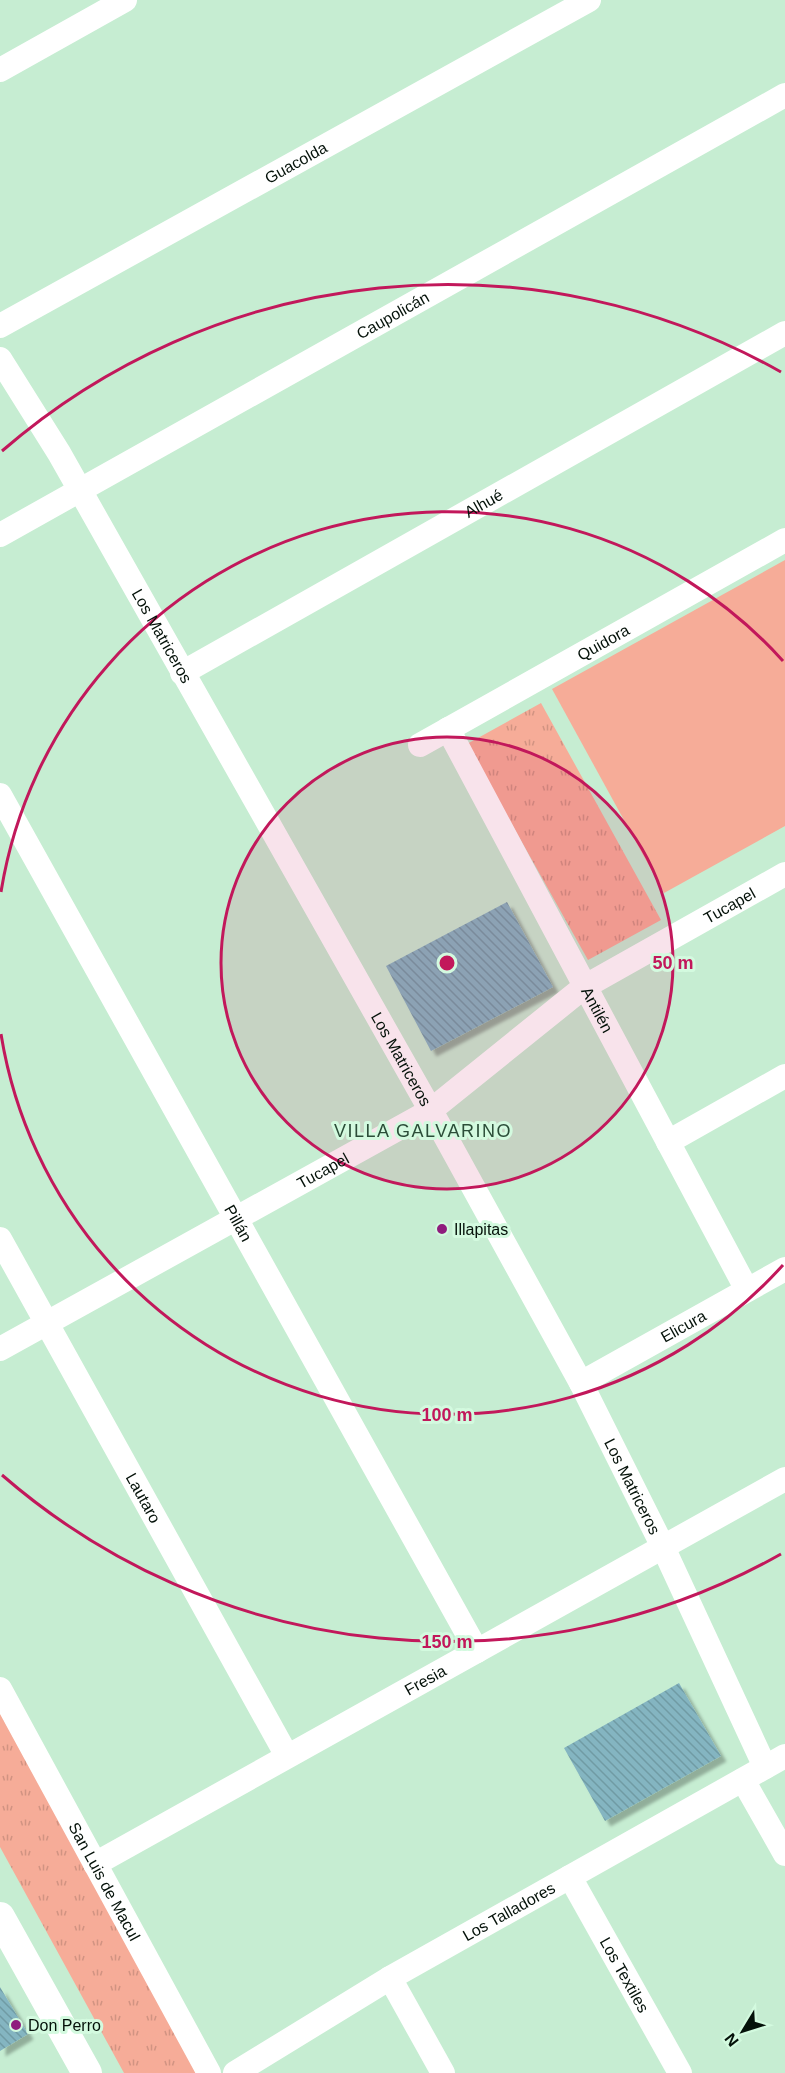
<svg xmlns="http://www.w3.org/2000/svg" width="785" height="2073" viewBox="0 0 785 2073" font-family="Helvetica,sans-serif">
<style>
.grass{fill:url(#grass-tufts)}
.garden{fill:#f6ac98}
.building{fill:url(#building-back-hatch);filter:url(#shadow)}
.lines{fill:none;stroke-linecap:round;stroke-linejoin:round}
.minor{stroke:#fff;stroke-width:24}
.tertiary{stroke:#fff;stroke-width:30}
.ring{fill:none;stroke:#c2185b;stroke-width:3}
.poi-dot{fill:#8f1c7d;stroke:#d3fadf;stroke-width:2}
.labels{text-anchor:middle;stroke-width:6;stroke-linejoin:round;paint-order:stroke}
.street-label{font-size:16px;fill:#041109;stroke:#d3fadf}
.poi-label{font-size:16px;fill:#041109;stroke:#d3fadf;text-anchor:start}
.neighbourhood-label{font-size:18px;letter-spacing:1.5px;fill:#2b4d38;stroke:#d3fadf}
.centre{fill:#c2185b;stroke:#d3fadf;stroke-width:3}
.ring-label{font-size:18px;text-anchor:middle;font-weight:bold;fill:#c2185b;stroke:#d3fadf;stroke-width:6;stroke-linejoin:round;paint-order:stroke}
</style>
<defs>
<pattern id="grass-tufts" width="24" height="20" patternUnits="userSpaceOnUse" patternTransform="scale(1.5)"><rect width="24" height="20" fill="#f6ac98"/><path d="M3 7l-1-3M5 7V3M7 7l1-3M15 17l-1-3M17 17v-4M19 17l1-3" fill="none" stroke="#d19382"/></pattern>
<pattern id="building-back-hatch" width="6" height="6" patternUnits="userSpaceOnUse" patternTransform="scale(1.5)"><rect width="6" height="6" fill="#84b5c1"/><path d="M-1 5l2 2M0 0l6 6M5-1l2 2" fill="none" stroke="#709ba4"/></pattern>
<filter id="shadow"><feDropShadow dx="5.5" dy="5.5" stdDeviation="1.5" flood-color="#0004"/></filter>
</defs>
<rect width="100%" height="100%" fill="#c6edd2"/>
<!-- grass -->
<path class="grass" d="M 541,703 L 661,920 L 588,960 L 467,744 Z
M 0,1713 L 197,2073 L 124,2073 L 0,1847 Z"/>
<!-- garden -->
<path class="garden" d="M 785,560 L 785,826 L 664,893 L 552,689 Z"/>
<!-- building -->
<path class="building" d="M 507,902 L 553,987 L 431,1051 L 386,966 Z
M 679,1683 L 721,1756 L 605,1821 L 564,1748 Z
M 0,1987 L 28,2034 L 0,2051 Z"/>
<g class="lines">
<!-- minor -->
<g class="minor">
<path d="M 0,70 L 125,0"/>
<path id="s1" d="M 0,326 L 589,0"/>
<path id="s2" d="M 0,359 L 59,453 L 444,1134 L 581,1383 L 663,1547 L 765,1767"/>
<path id="s3" d="M 0,535 L 785,95"/>
<path id="s4" d="M 182,673 L 785,333"/>
<path id="s5" d="M 448,729 L 747,1290"/>
<path id="s6" d="M 420,745 L 785,540"/>
<path id="s7" d="M 0,795 L 477,1651"/>
<path d="M 668,1142 L 785,1076"/>
<path id="s8" d="M 0,1239 L 287,1756"/>
<path id="s9" d="M 0,1349 L 430,1111 L 584,987 L 785,874"/>
<path id="s10" d="M 581,1383 L 785,1269"/>
<path id="s11" d="M 0,1689 L 209,2073"/>
<path d="M 743,1780 L 785,1854"/>
<path id="s12" d="M 95,1864 L 785,1479"/>
<path id="s13" d="M 570,1877 L 680,2073"/>
<path d="M 390,1978 L 443,2073"/>
<path id="s14" d="M 235,2073 L 390,1978 L 785,1756"/>
</g>
<!-- tertiary -->
<path class="tertiary" d="M 0,1917 L 87,2073"/>
</g>
<!-- distance rings -->
<circle cx="447" cy="963" r="226" fill="#c2185b" fill-opacity=".12"/>
<g class="ring">
<circle cx="447" cy="963" r="226"/>
<path d="M783 1265A452 452 0 0 1 1 1034M1 892A452 452 0 0 1 783 661"/>
<path d="M781 1554A679 679 0 0 1 2 1475M2 451A679 679 0 0 1 781 372"/>
</g>
<!-- markers -->
<g class="poi-dot">
<circle cx="442" cy="1229" r="6"/>
<circle cx="16" cy="2025" r="6"/>
</g>
<g class="labels">
<!-- street labels -->
<g class="street-label">
<text dy="6" stroke="none"><textPath href="#s1" startOffset="338">Guacolda</textPath></text>
<text dy="6" stroke="none"><textPath href="#s3" startOffset="450">Caupolicán</textPath></text>
<text dy="6" stroke="none"><textPath href="#s4" startOffset="346">Alhué</textPath></text>
<text dy="6" stroke="none"><textPath href="#s2" startOffset="321">Los Matriceros</textPath></text>
<text dy="6" stroke="none"><textPath href="#s6" startOffset="210">Quidora</textPath></text>
<text dy="6" stroke="none"><textPath href="#s9" startOffset="856">Tucapel</textPath></text>
<text dy="6" stroke="none"><textPath href="#s5" startOffset="318">Antilén</textPath></text>
<text dy="6" stroke="none"><textPath href="#s2" startOffset="807">Los Matriceros</textPath></text>
<text dy="6" stroke="none"><textPath href="#s9" startOffset="369">Tucapel</textPath></text>
<text dy="6" stroke="none"><textPath href="#s7" startOffset="490">Pillán</textPath></text>
<text dy="6" stroke="none"><textPath href="#s10" startOffset="117">Elicura</textPath></text>
<text dy="6" stroke="none"><textPath href="#s2" startOffset="1293">Los Matriceros</textPath></text>
<text dy="6" stroke="none"><textPath href="#s8" startOffset="296">Lautaro</textPath></text>
<text dy="6" stroke="none"><textPath href="#s12" startOffset="378">Fresia</textPath></text>
<text dy="6" stroke="none"><textPath href="#s11" startOffset="219">San Luis de Macul</textPath></text>
<text dy="6" stroke="none"><textPath href="#s14" startOffset="318">Los Talladores</textPath></text>
<text dy="6" stroke="none"><textPath href="#s13" startOffset="112">Los Textiles</textPath></text>
</g>
<!-- poi labels -->
<g class="poi-label">
<text x="454" y="1235">Illapitas</text>
<text x="28" y="2031">Don Perro</text>
</g>
<!-- neighbourhood labels -->
<g class="neighbourhood-label">
<text x="423" y="1137">VILLA GALVARINO</text>
</g>
</g>
<circle cx="447" cy="963" r="9" class="centre"/>
<g class="ring-label">
<text x="673" y="969">50 m</text>
<text x="447" y="1421">100 m</text>
<text x="447" y="1648">150 m</text>
</g>
<!-- north arrow -->
<g transform="translate(743 2031) rotate(232)" stroke="#d3fadf" stroke-width="4.5" paint-order="stroke">
<path d="M0-4.5L10 22L0 15L-10 22Z" fill="#041109"/>
<text y="-9" font-size="16" font-weight="bold" text-anchor="middle" fill="#041109">N</text>
</g>
</svg>
